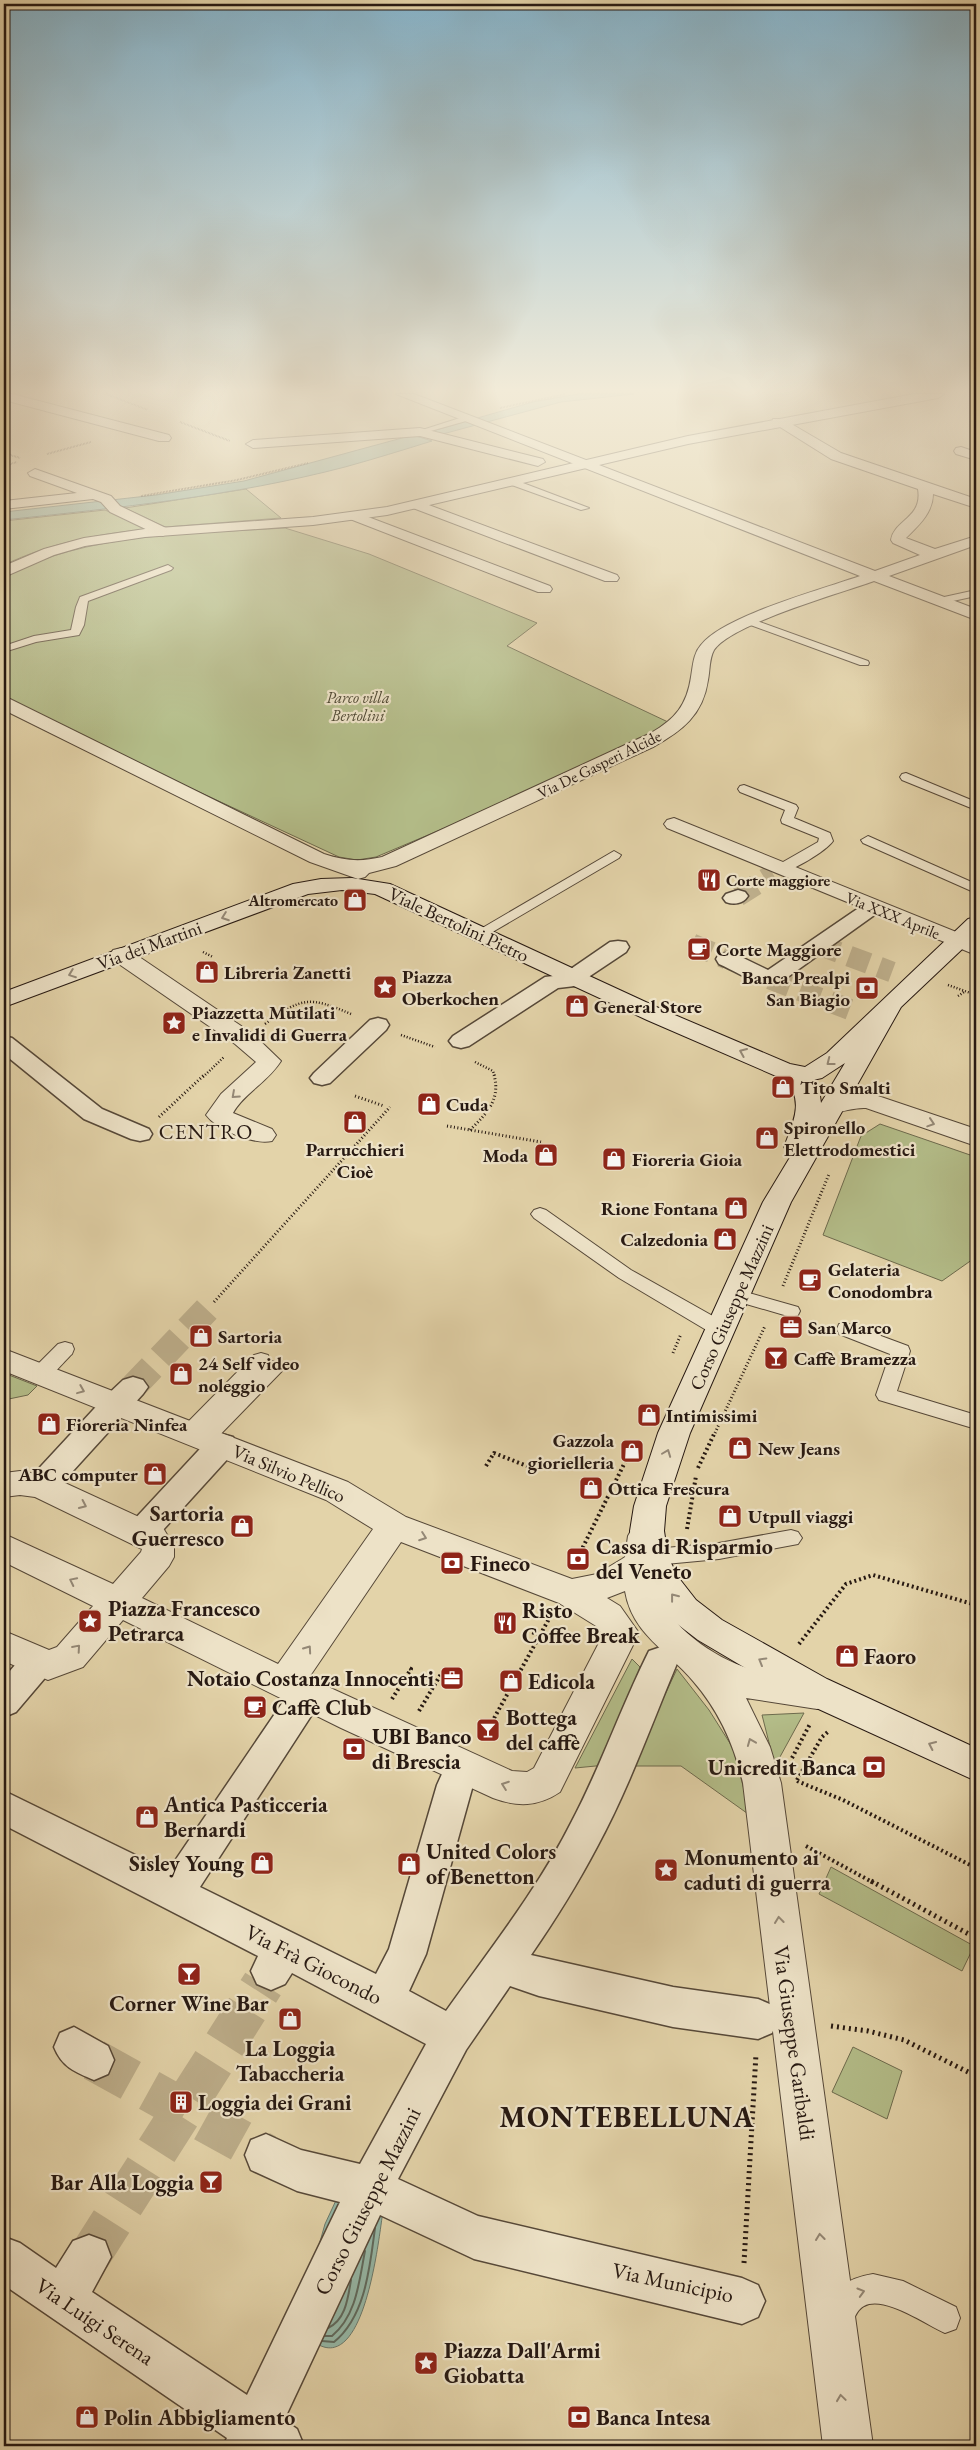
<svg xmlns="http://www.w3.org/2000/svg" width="980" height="2450" viewBox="0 0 980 2450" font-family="'EB Garamond',serif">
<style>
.green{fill:#b3bc88;stroke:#6d6a4d}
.water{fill:#95b8a7;stroke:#69786b}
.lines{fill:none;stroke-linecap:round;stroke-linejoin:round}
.shore{stroke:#5e685c;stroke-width:2}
.pedestrian-tunnel-far2{stroke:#bdae8b;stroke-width:21;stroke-dasharray:21 11;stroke-linecap:butt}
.pedestrian-tunnel-far1{stroke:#bdae8b;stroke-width:27;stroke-dasharray:27 13;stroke-linecap:butt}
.pedestrian-tunnel{stroke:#bdae8b;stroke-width:42;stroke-dasharray:42 21;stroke-linecap:butt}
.service-casing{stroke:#564838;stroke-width:2}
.pedestrian-casing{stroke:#564838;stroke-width:3}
.minor-casing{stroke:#564838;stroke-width:2}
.tertiary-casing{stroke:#564838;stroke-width:2}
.secondary-casing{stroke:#271912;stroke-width:2}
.path-far4{stroke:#271912;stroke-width:2;stroke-dasharray:0.5 1;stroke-linecap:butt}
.path-far3{stroke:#271912;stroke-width:2.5;stroke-dasharray:1 2;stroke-linecap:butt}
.path-far2{stroke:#271912;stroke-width:3;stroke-dasharray:1 2.5;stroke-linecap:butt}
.path-far1{stroke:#271912;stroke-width:4;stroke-dasharray:2 3;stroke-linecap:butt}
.path{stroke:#271912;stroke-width:5;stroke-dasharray:2 4;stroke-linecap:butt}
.service{fill:#ede2c7;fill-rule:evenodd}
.pedestrian{fill:#ede2c7;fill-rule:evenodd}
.minor{fill:#ede2c7;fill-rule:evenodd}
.tertiary{fill:#ede2c7;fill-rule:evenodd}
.secondary{fill:#ede2c7;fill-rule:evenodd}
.oneway{stroke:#948876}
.labels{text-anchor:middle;stroke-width:4.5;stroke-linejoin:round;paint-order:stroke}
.far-park-label{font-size:16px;font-style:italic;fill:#514a35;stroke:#ede2c7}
.far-street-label{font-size:16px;fill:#271912;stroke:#ede2c7}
.far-poi-label{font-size:16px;font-weight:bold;fill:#271912;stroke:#ede2c7;text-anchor:start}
.street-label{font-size:19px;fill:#271912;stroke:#ede2c7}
.poi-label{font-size:19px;font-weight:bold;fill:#271912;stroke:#ede2c7;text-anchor:start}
.quarter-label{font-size:21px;letter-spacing:1px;fill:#271912;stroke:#ede2c7}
.near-poi-label{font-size:22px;font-weight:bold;fill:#271912;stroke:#ede2c7;text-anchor:start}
.near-street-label{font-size:22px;fill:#271912;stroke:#ede2c7}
.near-district-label{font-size:29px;font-weight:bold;letter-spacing:1px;fill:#271912;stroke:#ede2c7}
</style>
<rect width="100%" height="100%" fill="#e3d3a9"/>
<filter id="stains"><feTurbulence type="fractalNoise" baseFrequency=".004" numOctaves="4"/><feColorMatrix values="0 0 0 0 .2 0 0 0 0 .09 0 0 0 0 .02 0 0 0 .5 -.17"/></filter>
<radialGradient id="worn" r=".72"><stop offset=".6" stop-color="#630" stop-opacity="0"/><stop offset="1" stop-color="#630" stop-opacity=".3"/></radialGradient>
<!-- green -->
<path class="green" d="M 246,489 L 281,518 L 165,527 L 125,508 Z
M 105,510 L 148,529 C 97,534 50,543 4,565 L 4,521 Z
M 285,528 L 369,554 L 537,623 L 507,646 L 668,722 L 653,733 L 447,827 L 376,857 L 357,860 L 339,857 L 85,739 L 4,696 L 4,577 C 86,532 193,534 285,528 Z
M 880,1124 L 976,1157 L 976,1257 L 942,1281 L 823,1235 L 861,1136 Z
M 9,1375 L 37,1386 L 28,1395 L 4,1400 L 4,1379 Z
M 632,1659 L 640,1667 L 606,1765 L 575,1768 Z
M 677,1669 L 709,1710 L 733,1748 L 751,1816 L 681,1766 L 631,1766 Z
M 804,1713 L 775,1766 L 762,1715 Z
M 831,1867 L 974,1946 L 962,1971 L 819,1894 Z
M 853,2047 L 902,2071 L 887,2119 L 832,2092 Z"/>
<!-- water -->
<path class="water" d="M 578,394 L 634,394 L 561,402 L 439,435 L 429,432 L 533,402 Z
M 413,435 L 432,441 C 403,450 374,459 345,467 C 234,496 117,508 4,520 L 4,512 L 156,495 L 244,481 Z
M 338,2196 L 383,2211 L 382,2218 C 378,2245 364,2368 319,2345 L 312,2270 L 325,2224 Z"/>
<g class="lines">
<!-- shore -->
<path class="shore" d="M 328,2328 C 346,2320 348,2297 351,2280
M 325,2336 L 332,2336 C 357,2315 359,2281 365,2251
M 322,2341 L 334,2342 C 366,2316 370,2265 375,2228"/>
<!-- pedestrian-tunnel-far2 -->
<path class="pedestrian-tunnel-far2" d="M 738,896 L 773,874
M 692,944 L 727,959
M 819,945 L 892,972
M 770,979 L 851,1010"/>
<!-- pedestrian-tunnel-far1 -->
<path class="pedestrian-tunnel-far1" d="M 133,1387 L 214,1302"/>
<!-- pedestrian-tunnel -->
<path class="pedestrian-tunnel" d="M 94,2060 L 266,2155
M 89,2257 L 263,1984"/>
<!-- service casing -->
<g class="service-casing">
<path id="service" d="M 463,417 L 466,417 L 466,421 L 420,434 L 416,432 Z
M 509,480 L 515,480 L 589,508 L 581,510 L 509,484 Z
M 168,565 L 173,568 L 171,570 L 88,601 L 84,625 L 79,635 L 36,642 L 4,652 L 4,646 L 34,636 L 71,630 L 76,607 L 80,597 Z
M 976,590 L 976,596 L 939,604 L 934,601 L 935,599 Z
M 749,618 L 868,661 L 869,663 L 868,665 L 860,665 L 745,623 L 744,621 Z
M 906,773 L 976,802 L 976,810 L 902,780 L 900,777 L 902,774 Z
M 744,785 L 796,805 L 798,808 L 794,818 L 830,833 L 833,841 C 826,851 788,875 776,872 L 774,869 L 776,866 L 818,842 L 819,838 L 782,823 L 781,820 L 785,810 L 740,792 L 738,789 L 740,786 Z
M 868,836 L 976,884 L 976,893 L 863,843 L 861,840 Z
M 614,851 L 621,855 L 619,858 L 484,937 L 474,937 L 472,934 Z
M 540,1208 L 546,1210 L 631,1270 L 727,1324 L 729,1329 L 727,1334 L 720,1335 L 713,1334 L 619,1278 L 534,1218 L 531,1214 L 534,1210 Z
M 735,1289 L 798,1307 L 800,1311 L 798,1315 L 791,1317 L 729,1299 L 726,1295 L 729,1291 Z
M 846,1323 L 908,1346 L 910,1351 L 897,1391 L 976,1415 L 976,1429 L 879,1400 L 876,1395 L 890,1354 L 839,1334 L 837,1329 L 839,1324 Z
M 65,1342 L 72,1344 L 74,1349 L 72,1354 C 61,1364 49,1384 33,1379 L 30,1374 L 33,1369 L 58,1344 Z
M 261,1353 L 268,1355 L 270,1361 L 282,1361 L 285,1366 L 282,1371 L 212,1443 L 205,1445 L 198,1443 L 195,1438 L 190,1439 L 183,1437 L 180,1432 L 183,1427 L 254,1355 Z
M 791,1530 L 798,1532 L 802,1538 L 798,1544 L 719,1559 L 644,1566 L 636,1564 L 633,1558 L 636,1552 L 644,1550 L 719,1543 Z
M 873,2274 L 903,2281 L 956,2307 L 960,2318 L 956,2329 L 945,2333 C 926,2325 885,2295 864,2306 C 852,2313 858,2323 840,2330 L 829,2326 L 825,2315 C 836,2288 844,2279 873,2274 Z"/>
</g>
<!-- pedestrian casing -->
<g class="pedestrian-casing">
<path id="pedestrian" d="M 738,890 L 745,892 L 748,896 C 743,904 734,905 726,902 L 723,898 L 726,894 Z
M 873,901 L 880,903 L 883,907 L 880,911 L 778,984 C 759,988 736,971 719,964 L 716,959 L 719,954 L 727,953 L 735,954 L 768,970 L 866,903 Z
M 618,941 L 626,942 L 629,947 L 626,952 L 575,986 L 558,988 L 469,1046 L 461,1048 L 453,1046 L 449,1041 L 453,1036 L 545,977 L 562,975 L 610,942 Z
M 378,1018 L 386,1020 L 389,1025 L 386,1030 L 330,1083 L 322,1085 L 314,1083 L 310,1078 L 314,1073 L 370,1020 Z
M 4,1036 L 12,1038 L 102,1109 L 149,1129 L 152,1134 L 149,1139 L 140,1141 L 131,1139 L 84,1119 L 4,1054 Z
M 133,1377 L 143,1380 L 148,1387 L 143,1394 L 52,1494 L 41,1498 L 30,1494 L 26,1486 L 30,1478 L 105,1397 L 123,1380 Z
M 222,1434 L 233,1437 L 237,1445 L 233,1453 L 153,1541 L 142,1544 L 131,1541 L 126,1532 L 131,1523 L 211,1437 Z
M 661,1647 L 673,1651 L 678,1661 C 652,1723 629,1788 597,1847 C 577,1885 555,1920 531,1955 L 673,1987 L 758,1999 L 772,2005 L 778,2019 L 772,2033 L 758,2039 L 673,2027 L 539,1996 L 510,1986 L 466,2050 L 398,2179 L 478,2216 L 742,2278 L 758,2285 L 765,2301 L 758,2317 L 742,2324 L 474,2259 L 380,2215 L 284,2420 L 297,2429 L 304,2446 L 223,2446 L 227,2438 L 4,2285 L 4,2237 L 20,2243 L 56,2268 L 73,2241 L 89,2235 L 105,2241 L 111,2257 L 92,2292 L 247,2395 L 340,2202 L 297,2191 L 251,2170 L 245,2155 L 251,2140 L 266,2134 L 301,2150 L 360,2164 L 426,2044 L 292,1973 L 285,1984 L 271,1990 L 257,1984 L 251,1971 L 258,1956 L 4,1825 L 4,1791 L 168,1871 L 287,1696 L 299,1691 L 311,1696 L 316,1706 L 311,1716 L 200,1887 L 376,1974 L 389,1949 L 437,1785 L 442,1774 L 455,1769 L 468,1774 L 473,1785 L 426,1954 L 409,1991 L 446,2011 C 490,1949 538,1889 572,1821 C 601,1766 621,1707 649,1651 Z
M 38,1648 L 50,1652 L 55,1662 L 50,1672 L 16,1712 L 4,1717 L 4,1678 L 26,1652 Z
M 74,2027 L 108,2046 L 114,2060 L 108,2074 L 94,2080 C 75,2072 62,2067 54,2047 L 60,2033 Z"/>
</g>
<!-- minor casing -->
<g class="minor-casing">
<path id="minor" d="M 4,394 L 12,394 L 169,435 L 171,438 L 169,441 L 159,441 L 4,400 Z
M 396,394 L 414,394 L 875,571 L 920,555 L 893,543 L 891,540 C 894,520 923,518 918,489 L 831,459 L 772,422 L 773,419 L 783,419 L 841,453 L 976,499 L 976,508 L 933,494 C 933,513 918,526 906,538 L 935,549 L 976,536 L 976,545 L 889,576 L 976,609 L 976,620 L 874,581 C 841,593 731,624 714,650 C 709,659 710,671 708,680 C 703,715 682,731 653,747 L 396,866 L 369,873 L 365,877 L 358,879 L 310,862 L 4,710 L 4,698 L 10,699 L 324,854 C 345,861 361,862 382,857 L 651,733 C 675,719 687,705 691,677 C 693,666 693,654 701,645 C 723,616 823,589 860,576 Z
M 420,428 L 543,459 L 545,462 L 538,466 L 420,436 L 253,448 L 246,444 L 253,440 Z
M 961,447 L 976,452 L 976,460 L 956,454 L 954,451 L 956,448 Z
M 35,469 L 111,496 L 120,506 L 168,529 L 170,532 L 163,536 L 158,535 L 110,512 L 101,502 L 93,499 L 4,509 L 4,501 L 77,493 L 30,476 L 28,473 Z
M 418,501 L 617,575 L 619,578 L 617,581 L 605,581 L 413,508 L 411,505 L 413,502 Z
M 355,512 L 550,586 L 552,589 L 550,592 L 538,592 L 350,519 L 348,516 L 350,513 Z
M 674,818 L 976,940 L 976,955 L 667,828 L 664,824 L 667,820 Z
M 121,948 L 129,950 L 253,1034 L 281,1061 C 267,1083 243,1094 233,1113 L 272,1129 L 276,1135 L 272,1141 C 254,1145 217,1130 206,1115 L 221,1094 L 256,1062 L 235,1044 L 113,960 L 110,955 L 113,950 Z
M 854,1092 L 878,1096 L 976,1129 L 976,1146 L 866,1108 C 851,1107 839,1115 825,1111 L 821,1106 L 825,1101 Z
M 4,1349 L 348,1482 L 406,1517 L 572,1579 L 597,1574 L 622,1559 L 625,1557 L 628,1536 L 633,1527 L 645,1523 L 657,1527 C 668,1547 653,1575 661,1598 C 672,1630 723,1663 755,1670 C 780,1676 805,1675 830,1683 L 835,1694 L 830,1705 L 817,1709 L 746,1698 L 770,1747 L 781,1783 L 873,2446 L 823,2446 L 743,1783 C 734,1744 719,1711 693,1681 C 668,1651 632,1634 625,1591 L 607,1598 L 620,1606 L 639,1633 L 560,1792 C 538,1807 517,1807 493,1798 L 341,1728 L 123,1620 L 83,1667 L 48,1680 L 4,1661 L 4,1631 L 49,1650 L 57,1647 L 93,1606 L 4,1562 L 4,1534 L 113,1584 L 141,1552 L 142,1549 L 35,1497 L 20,1495 L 4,1497 L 4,1473 L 20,1471 L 52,1477 L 163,1528 L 174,1546 L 174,1557 L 169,1566 L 142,1598 L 278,1664 L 373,1529 L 326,1500 L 4,1371 ZM 401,1542 L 559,1603 L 596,1626 L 603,1635 L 534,1768 L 527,1772 L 512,1771 L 313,1680 L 310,1676 Z"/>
</g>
<!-- tertiary casing -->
<g class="tertiary-casing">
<path id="tertiary" d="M 914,394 L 944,394 L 938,398 L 688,444 L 387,515 L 313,525 L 145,537 L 85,546 L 54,555 L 4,577 L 4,566 L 44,549 L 84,538 L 145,529 L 313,517 L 387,507 L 688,436 Z"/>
</g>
<!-- secondary casing -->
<g class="secondary-casing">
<path id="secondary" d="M 352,878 L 390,884 L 663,1010 L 790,1064 L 805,1067 L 827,1053 L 968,919 L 976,917 L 976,936 L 901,1007 L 791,1202 L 690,1433 L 666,1506 L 664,1531 L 668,1557 L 678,1577 L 696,1600 L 722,1620 L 827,1679 L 976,1748 L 976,1781 L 801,1701 L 698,1640 L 672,1620 L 653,1596 L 634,1557 L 630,1531 L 634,1506 L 658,1433 L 763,1202 L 792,1154 L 788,1153 L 784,1147 C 793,1123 806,1098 783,1079 L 647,1020 L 375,894 L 342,890 L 308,894 L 4,1007 L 4,992 L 293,884 L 321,879 ZM 845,1063 L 821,1103 L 819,1089 L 813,1080 L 822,1078 Z"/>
</g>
<!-- path-far4 -->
<path class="path-far4" d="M 106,394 L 148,410
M 500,408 L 566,394
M 180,422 L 230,441
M 4,453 L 20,458
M 47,454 L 91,442
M 4,466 L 17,462
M 141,496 L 237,480 L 308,463"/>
<!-- path-far3 -->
<path class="path-far3" d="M 203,952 L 213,957
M 948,985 L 976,995
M 958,996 L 964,992
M 265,1024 C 302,997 309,996 351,1014
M 401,1035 L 435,1047
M 475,1062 L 493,1071 L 495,1077
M 203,1077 L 224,1057"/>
<!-- path-far2 -->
<path class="path-far2" d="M 355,1096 L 384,1106
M 159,1117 L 204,1075
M 447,1126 L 541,1142
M 470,1130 C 486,1114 501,1100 494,1075
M 783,1286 L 829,1174
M 214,1302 L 390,1107
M 673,1353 L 681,1334
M 715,1433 L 765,1326"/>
<!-- path-far1 -->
<path class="path-far1" d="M 486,1466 L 494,1453 L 532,1468
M 698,1468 L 715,1432
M 687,1529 L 696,1476
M 576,1561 L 635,1442
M 528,1630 L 540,1636
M 799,1644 L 846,1584 L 873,1575 L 976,1605
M 392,1699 L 411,1669 L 407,1667
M 419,1711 L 441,1674
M 482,1740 L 550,1617
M 792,1758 L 810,1724
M 797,1780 L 822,1737 L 829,1731
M 797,1781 L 843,1800 L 976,1868
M 806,1846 L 874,1883"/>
<!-- path -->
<path class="path" d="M 871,1881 L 976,1938
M 831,2026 L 868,2031 L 904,2040 L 976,2076
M 744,2263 L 756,2054"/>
<!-- service -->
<use href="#service" class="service"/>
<!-- pedestrian -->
<use href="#pedestrian" class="pedestrian"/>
<!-- minor -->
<use href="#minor" class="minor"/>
<!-- tertiary -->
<use href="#tertiary" class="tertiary"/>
<!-- secondary -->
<use href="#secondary" class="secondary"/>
</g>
<!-- one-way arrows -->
<defs><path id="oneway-chevron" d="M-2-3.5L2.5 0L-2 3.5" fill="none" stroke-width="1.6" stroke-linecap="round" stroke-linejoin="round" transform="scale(1.25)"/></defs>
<g class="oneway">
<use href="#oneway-chevron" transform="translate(225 917) rotate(160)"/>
<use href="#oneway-chevron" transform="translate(72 974) rotate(159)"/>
<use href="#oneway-chevron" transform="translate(743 1052) rotate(-157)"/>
<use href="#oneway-chevron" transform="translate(830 1062) rotate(142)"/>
<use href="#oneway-chevron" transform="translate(235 1095) rotate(138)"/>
<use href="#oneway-chevron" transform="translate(931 1123) rotate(18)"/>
<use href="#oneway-chevron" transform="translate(81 1390) rotate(22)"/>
<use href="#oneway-chevron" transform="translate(667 1453) rotate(-69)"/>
<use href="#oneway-chevron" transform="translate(83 1505) rotate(25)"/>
<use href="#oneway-chevron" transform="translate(423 1537) rotate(20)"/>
<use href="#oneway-chevron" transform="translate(73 1581) rotate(-154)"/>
<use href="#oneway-chevron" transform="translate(674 1597) rotate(-128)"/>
<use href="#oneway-chevron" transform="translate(77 1648) rotate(-49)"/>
<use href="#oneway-chevron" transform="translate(308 1649) rotate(-55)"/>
<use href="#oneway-chevron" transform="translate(762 1661) rotate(-150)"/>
<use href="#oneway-chevron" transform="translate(751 1742) rotate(-112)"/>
<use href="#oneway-chevron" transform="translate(932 1745) rotate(-155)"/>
<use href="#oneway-chevron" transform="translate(505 1785) rotate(-160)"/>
<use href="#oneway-chevron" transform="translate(779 1920) rotate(-97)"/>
<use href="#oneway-chevron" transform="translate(820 2237) rotate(-97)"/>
<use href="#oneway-chevron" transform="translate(861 2292) rotate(-16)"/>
<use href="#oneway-chevron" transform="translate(841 2398) rotate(-98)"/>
</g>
<!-- sky -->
<linearGradient id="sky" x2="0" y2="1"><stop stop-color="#87b6ce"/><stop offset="0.53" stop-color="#f2ebd8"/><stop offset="1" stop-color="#f2ebd8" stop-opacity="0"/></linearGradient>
<rect width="980" height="737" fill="url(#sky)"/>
<!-- icons -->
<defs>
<g id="restaurant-square" transform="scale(1.25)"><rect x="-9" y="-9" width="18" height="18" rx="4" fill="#8f2418" stroke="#ede2c7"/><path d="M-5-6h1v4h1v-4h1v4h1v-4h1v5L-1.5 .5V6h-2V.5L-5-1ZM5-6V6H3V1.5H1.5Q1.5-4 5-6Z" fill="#fff"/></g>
<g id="shop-square" transform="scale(1.25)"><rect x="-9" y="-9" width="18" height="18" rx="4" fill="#8f2418" stroke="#ede2c7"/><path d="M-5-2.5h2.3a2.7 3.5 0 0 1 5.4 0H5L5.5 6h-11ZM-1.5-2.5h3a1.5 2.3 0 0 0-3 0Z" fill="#fff"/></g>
<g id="cafe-square" transform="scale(1.25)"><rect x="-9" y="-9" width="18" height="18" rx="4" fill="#8f2418" stroke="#ede2c7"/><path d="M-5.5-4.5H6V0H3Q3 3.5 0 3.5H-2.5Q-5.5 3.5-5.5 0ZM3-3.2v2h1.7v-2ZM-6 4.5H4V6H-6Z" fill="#fff"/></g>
<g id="sight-square" transform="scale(1.25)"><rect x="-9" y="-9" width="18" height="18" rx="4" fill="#8f2418" stroke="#ede2c7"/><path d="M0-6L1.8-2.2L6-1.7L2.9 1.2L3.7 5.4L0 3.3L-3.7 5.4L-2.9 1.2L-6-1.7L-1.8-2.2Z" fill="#fff"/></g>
<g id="bank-square" transform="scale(1.25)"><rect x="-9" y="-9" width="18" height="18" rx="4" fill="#8f2418" stroke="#ede2c7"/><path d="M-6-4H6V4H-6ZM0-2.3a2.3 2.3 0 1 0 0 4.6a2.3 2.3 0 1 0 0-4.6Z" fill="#fff"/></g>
<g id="office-square" transform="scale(1.25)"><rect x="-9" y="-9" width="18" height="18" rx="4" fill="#8f2418" stroke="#ede2c7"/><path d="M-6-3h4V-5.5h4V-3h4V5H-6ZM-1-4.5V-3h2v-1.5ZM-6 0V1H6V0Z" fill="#fff"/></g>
<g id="bar-square" transform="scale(1.25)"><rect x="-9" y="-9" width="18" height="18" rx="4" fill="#8f2418" stroke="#ede2c7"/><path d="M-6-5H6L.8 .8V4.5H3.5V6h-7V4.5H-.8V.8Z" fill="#fff"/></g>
<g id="building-square" transform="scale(1.25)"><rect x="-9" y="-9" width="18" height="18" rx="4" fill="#8f2418" stroke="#ede2c7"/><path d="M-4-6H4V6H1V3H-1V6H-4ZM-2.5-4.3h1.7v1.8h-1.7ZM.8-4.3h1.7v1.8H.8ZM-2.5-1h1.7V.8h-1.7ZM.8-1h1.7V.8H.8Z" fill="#fff"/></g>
</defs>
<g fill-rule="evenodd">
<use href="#restaurant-square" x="709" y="880"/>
<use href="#shop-square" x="355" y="900"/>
<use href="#cafe-square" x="699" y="949"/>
<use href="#shop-square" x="207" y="972"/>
<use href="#sight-square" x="385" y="987"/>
<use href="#bank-square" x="867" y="988"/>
<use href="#shop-square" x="577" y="1006"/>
<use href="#sight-square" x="174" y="1023"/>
<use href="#shop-square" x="783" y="1087"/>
<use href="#shop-square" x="429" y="1104"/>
<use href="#shop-square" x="355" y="1122"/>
<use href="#shop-square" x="767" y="1138"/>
<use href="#shop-square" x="546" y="1155"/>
<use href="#shop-square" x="614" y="1159"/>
<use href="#shop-square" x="736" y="1208"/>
<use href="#shop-square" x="725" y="1239"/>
<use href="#cafe-square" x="810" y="1280"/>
<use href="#office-square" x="791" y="1327"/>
<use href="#shop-square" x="201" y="1336"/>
<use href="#bar-square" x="776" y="1358"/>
<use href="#shop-square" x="181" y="1374"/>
<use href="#shop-square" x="649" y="1415"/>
<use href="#shop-square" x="49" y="1424"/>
<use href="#shop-square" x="740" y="1448"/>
<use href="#shop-square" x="632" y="1451"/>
<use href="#shop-square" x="155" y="1474"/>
<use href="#shop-square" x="591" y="1488"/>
<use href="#shop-square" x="730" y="1516"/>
<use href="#shop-square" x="242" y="1526"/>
<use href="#bank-square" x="578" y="1559"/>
<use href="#bank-square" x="452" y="1563"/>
<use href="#sight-square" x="90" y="1621"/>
<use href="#restaurant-square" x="505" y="1623"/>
<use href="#shop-square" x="847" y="1656"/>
<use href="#office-square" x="452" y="1678"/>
<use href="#shop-square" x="511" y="1681"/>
<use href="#cafe-square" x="255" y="1707"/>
<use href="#bar-square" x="488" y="1730"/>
<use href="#bank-square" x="354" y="1749"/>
<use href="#bank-square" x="874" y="1767"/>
<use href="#shop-square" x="147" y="1817"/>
<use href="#shop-square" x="262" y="1863"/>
<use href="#shop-square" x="409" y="1864"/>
<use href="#sight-square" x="666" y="1870"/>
<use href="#bar-square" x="189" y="1974"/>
<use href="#shop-square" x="290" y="2019"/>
<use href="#building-square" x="181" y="2102"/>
<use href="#bar-square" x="211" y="2182"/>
<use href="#sight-square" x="426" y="2363"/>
<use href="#shop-square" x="87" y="2417"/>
<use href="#bank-square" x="579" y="2417"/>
</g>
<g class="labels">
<!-- far-park labels -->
<g class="far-park-label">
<text x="358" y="703">Parco villa<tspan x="358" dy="18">Bertolini</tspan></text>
</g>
<!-- far-street labels -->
<g class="far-street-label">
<text transform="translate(599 764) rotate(-26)" y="6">Via De Gasperi Alcide</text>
<text transform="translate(893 915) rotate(22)" y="6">Via XXX Aprile</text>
</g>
<!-- far-poi labels -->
<g class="far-poi-label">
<text x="726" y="886">Corte maggiore</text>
<text x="338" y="906" text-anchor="end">Altromercato</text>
</g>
<!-- street labels -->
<g class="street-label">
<text transform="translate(459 924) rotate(25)" y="7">Viale Bertolini Pietro</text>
<text transform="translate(149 945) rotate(-20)" y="7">Via dei Martini</text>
<text transform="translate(731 1307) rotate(-66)" y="7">Corso Giuseppe Mazzini</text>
<text transform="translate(289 1473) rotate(23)" y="7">Via Silvio Pellico</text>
</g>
<!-- poi labels -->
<g class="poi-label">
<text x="716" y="956">Corte Maggiore</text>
<text x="224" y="979">Libreria Zanetti</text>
<text x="402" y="983">Piazza<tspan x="402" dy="22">Oberkochen</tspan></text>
<text x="850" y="984" text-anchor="end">Banca Prealpi<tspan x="850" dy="22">San Biagio</tspan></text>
<text x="594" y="1013">General Store</text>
<text x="192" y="1019">Piazzetta Mutilati<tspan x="192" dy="22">e Invalidi di Guerra</tspan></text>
<text x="800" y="1094">Tito Smalti</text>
<text x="446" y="1111">Cuda</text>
<text x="784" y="1134">Spironello<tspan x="784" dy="22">Elettrodomestici</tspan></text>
<text x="355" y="1156" text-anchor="middle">Parrucchieri<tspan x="355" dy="22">Cioè</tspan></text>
<text x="528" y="1162" text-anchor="end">Moda</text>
<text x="632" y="1166">Fioreria Gioia</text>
<text x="718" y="1215" text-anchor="end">Rione Fontana</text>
<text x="708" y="1246" text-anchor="end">Calzedonia</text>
<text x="828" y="1276">Gelateria<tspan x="828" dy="22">Conodombra</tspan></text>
<text x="808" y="1334">San Marco</text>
<text x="218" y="1343">Sartoria</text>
<text x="794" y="1365">Caffè Bramezza</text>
<text x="198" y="1370">24 Self video<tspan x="198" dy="22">noleggio</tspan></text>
<text x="666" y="1422">Intimissimi</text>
<text x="66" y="1431">Fioreria Ninfea</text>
<text x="614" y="1447" text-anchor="end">Gazzola<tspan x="614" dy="22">giorielleria</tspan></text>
<text x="758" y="1455">New Jeans</text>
<text x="138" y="1481" text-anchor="end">ABC computer</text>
<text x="608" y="1495">Ottica Frescura</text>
<text x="748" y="1523">Utpull viaggi</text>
</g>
<!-- quarter labels -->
<g class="quarter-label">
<text x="206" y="1139">CENTRO</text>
</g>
<!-- near-poi labels -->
<g class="near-poi-label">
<text x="224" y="1521" text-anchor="end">Sartoria<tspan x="224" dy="25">Guerresco</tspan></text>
<text x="596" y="1554">Cassa di Risparmio<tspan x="596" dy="25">del Veneto</tspan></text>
<text x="470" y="1571">Fineco</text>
<text x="108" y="1616">Piazza Francesco<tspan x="108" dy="25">Petrarca</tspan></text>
<text x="522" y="1618">Risto<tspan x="522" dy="25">Coffee Break</tspan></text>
<text x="864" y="1664">Faoro</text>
<text x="434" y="1686" text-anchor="end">Notaio Costanza Innocenti</text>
<text x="528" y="1689">Edicola</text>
<text x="272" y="1715">Caffè Club</text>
<text x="506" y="1725">Bottega<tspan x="506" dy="25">del caffè</tspan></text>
<text x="372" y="1744">UBI Banco<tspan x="372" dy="25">di Brescia</tspan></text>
<text x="856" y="1775" text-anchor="end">Unicredit Banca</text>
<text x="164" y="1812">Antica Pasticceria<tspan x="164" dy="25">Bernardi</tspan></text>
<text x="426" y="1859">United Colors<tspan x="426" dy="25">of Benetton</tspan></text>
<text x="684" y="1865">Monumento ai<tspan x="684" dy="25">caduti di guerra</tspan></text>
<text x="244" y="1871" text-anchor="end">Sisley Young</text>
<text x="189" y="2011" text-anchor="middle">Corner Wine Bar</text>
<text x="290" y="2056" text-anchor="middle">La Loggia<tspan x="290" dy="25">Tabaccheria</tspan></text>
<text x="198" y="2110">Loggia dei Grani</text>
<text x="194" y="2190" text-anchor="end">Bar Alla Loggia</text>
<text x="444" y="2358">Piazza Dall'Armi<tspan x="444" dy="25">Giobatta</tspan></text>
<text x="104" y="2425">Polin Abbigliamento</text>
<text x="596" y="2425">Banca Intesa</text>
</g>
<!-- near-street labels -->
<g class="near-street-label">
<text transform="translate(314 1964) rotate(27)" y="8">Via Frà Giocondo</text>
<text transform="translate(795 2043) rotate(82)" y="8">Via Giuseppe Garibaldi</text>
<text transform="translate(367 2201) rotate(-63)" y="8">Corso Giuseppe Mazzini</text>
<text transform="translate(673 2282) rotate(12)" y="8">Via Municipio</text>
<text transform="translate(95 2321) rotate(34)" y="8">Via Luigi Serena</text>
</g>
<!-- near-district labels -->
<g class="near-district-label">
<text x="627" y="2127">MONTEBELLUNA</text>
</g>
</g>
<!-- margin -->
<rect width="980" height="2450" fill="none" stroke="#e3d3a9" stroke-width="20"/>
<rect x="5" y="5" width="970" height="2440" fill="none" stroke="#271912" stroke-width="2.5"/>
<rect x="10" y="10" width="960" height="2430" fill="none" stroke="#271912"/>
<rect width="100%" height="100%" filter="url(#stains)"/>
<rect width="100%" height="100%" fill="url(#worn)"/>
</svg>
